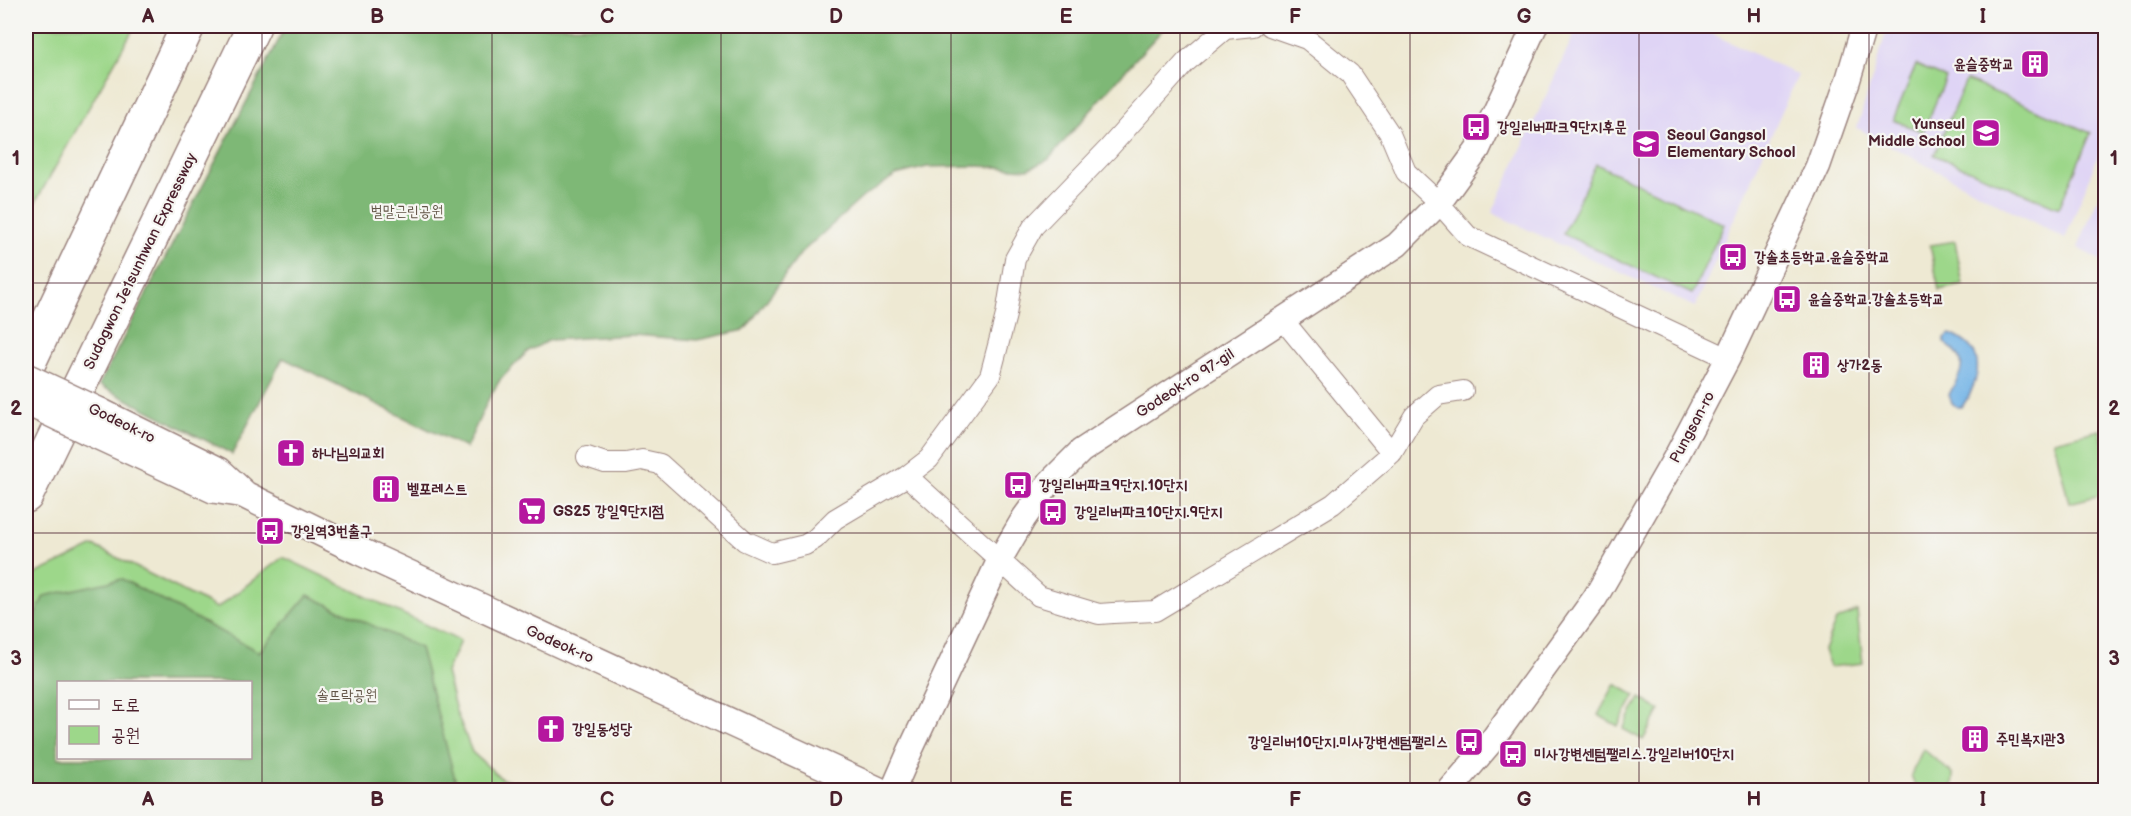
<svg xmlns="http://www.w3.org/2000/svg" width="2131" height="816" viewBox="0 0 2131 816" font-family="'Balsamiq Sans','Poor Story',sans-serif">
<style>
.built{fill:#dfd4f5}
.green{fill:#9dd78a;stroke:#747b5a;stroke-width:1.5;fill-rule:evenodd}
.forest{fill:#7eb876;stroke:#646c50;stroke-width:1.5;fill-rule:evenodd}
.water{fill:#72b3e6;stroke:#5e6988;stroke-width:1.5}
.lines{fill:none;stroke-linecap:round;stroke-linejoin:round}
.minor-casing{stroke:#9c847f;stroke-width:22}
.tertiary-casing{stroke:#9c847f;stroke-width:27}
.secondary-casing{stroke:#9c847f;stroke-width:30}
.motorway-casing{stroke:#9c847f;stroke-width:36}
.minor{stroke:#fff;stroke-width:20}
.tertiary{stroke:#fff;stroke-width:24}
.secondary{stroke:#fff;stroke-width:27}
.motorway{stroke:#fff;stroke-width:33}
.secondary-bridge-casing{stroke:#9c847f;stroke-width:30;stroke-linecap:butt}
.secondary-bridge{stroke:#fff;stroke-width:27}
.grid{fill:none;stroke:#4a1f2b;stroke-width:1.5;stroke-opacity:0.55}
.labels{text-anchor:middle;stroke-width:4.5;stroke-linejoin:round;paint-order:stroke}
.poi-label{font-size:15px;font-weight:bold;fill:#4a1f2b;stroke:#f6f6f2;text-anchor:start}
.park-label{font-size:15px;fill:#635648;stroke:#f6f6f2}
.street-label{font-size:15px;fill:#4a1f2b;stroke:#f6f6f2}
.neatline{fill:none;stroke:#4a1f2b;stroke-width:2}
.grid-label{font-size:20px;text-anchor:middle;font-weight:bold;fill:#4a1f2b}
</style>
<rect width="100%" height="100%" fill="#f6f6f2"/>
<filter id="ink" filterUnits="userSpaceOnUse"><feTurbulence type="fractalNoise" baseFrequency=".0167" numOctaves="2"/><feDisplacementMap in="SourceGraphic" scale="12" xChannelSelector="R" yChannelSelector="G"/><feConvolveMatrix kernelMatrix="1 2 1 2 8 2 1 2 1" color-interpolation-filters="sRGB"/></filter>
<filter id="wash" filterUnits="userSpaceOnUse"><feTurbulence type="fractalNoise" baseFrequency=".008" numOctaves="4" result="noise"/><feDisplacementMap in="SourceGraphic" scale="24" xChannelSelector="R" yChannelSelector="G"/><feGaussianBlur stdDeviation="1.35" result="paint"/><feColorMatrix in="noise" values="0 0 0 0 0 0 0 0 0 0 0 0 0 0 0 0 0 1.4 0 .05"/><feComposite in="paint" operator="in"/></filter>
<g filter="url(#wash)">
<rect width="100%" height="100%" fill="#eee9d3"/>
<!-- built -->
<path class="built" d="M 1578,26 L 1696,26 L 1798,75 L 1695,307 L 1492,213 Z
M 1888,26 L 2105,26 L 2105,138 L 2065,239 L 1857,128 Z
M 2105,180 L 2105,263 L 2078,248 Z"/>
<!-- green -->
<path class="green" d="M 26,26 L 135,26 L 26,219 Z
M 1916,65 L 1946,78 L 1923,132 L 1893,120 Z
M 1966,80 L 2091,133 L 2059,208 L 1934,155 Z
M 1596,164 L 1724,224 L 1692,294 L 1563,234 Z
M 1955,241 L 1963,285 L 1939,290 L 1930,245 Z
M 2100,430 L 2105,452 L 2105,494 L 2069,503 L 2054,441 Z
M 94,546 L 217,608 L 283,557 L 460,641 L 446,672 L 456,711 L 472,752 L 502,779 L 562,790 L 26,790 L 26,583 L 29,577 ZM 58,682 L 250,682 L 250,758 L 58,758 Z
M 1857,611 L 1863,663 L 1830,667 L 1824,650 L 1836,620 Z
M 1615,684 L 1635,695 L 1618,726 L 1598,715 Z
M 1640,698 L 1660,710 L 1643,740 L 1623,729 Z
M 1923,749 L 1953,774 L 1952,790 L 1917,790 L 1911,775 Z"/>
<!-- forest -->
<path class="forest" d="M 286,26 L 1166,26 L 1131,64 L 1048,160 L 1028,169 L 978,166 L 927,167 L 896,175 L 863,197 L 801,253 L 745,330 L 697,340 L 633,335 L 550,340 L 528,351 L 500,380 L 489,398 L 466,448 L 283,358 L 232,454 L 99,385 Z
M 122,579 L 259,652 L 308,595 L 420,648 L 458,790 L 26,790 L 26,635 L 44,596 ZM 58,682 L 250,682 L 250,758 L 58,758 Z"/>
<!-- water -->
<path class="water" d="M 1950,334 C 1988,349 1981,378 1962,407 L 1957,407 L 1952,403 L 1949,395 C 1955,381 1970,366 1955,351 C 1952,348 1947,346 1944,342 L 1944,338 Z"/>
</g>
<g filter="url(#ink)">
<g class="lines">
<!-- minor casing -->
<g class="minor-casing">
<path id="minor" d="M 1270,26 L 1307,39 L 1350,74 L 1390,134 L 1406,172 L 1439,203 L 1468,236 L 1728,358
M 1392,453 L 1414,416 L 1438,395 L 1463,391
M 587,457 L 605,463 L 626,463 L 642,460 L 660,464 L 745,541 L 772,553 L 805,545 L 815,539 L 835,519 L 907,476 L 929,459 L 990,376 L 1006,315 L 1015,259 L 1033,227 L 1108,149 L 1186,62 L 1225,29 L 1253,26
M 907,476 L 1039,596 L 1099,614 L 1113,613 L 1155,611 L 1333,504 L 1392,453 L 1283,320"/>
</g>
<!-- tertiary casing -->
<g class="tertiary-casing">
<path id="tertiary" d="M 893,790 L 910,751 L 1000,559 L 1024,518 L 1050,482 L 1081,451 L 1397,245 L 1439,203 L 1478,149 L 1535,26
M 1450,790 L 1490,743 L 1595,598 L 1677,455 L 1728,358 L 1818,166 L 1848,80 L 1864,26"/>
</g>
<!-- secondary casing -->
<g class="secondary-casing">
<path id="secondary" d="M 98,411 L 219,471 L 245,495 L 359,551 L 877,790
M 88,431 L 213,489 L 244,494"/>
</g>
<!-- motorway casing -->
<g class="motorway-casing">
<path id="motorway" d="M 26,369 L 188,26
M 26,496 L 254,26"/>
</g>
<!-- minor -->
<use href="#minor" class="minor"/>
<!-- tertiary -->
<use href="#tertiary" class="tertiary"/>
<!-- secondary -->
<use href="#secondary" class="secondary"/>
<!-- motorway -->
<use href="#motorway" class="motorway"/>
<!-- secondary-bridge casing -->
<g class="secondary-bridge-casing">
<path id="secondary-bridge" d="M 26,377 L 98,411
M 26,401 L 88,431"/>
</g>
<!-- secondary-bridge -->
<use href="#secondary-bridge" class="secondary-bridge"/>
</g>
</g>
<!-- grid -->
<path class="grid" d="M 262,26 L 262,790M 492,26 L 492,790M 721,26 L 721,790M 951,26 L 951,790M 1180,26 L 1180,790M 1410,26 L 1410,790M 1639,26 L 1639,790M 1869,26 L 1869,790M 26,283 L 2106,283M 26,533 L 2106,533"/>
<!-- icons -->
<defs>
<g id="building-square" transform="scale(1.5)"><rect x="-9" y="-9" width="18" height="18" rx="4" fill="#b5179e" stroke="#f6f6f2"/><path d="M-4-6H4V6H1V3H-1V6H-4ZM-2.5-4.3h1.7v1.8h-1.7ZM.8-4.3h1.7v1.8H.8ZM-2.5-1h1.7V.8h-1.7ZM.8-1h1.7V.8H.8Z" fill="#fff"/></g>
<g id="bus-square" transform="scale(1.5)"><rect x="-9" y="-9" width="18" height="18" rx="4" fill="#b5179e" stroke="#f6f6f2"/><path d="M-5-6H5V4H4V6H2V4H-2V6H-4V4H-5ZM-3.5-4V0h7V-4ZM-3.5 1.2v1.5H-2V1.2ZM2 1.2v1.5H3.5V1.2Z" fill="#fff"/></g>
<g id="school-square" transform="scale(1.5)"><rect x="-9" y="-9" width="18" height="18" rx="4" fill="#b5179e" stroke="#f6f6f2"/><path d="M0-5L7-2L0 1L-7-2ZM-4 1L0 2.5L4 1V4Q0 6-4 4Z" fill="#fff"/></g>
<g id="church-square" transform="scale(1.5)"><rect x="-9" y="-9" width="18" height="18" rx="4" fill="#b5179e" stroke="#f6f6f2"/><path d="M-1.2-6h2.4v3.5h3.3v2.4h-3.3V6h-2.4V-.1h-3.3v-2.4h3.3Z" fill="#fff"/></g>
<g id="supermarket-square" transform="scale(1.5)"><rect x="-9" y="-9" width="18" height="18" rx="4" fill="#b5179e" stroke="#f6f6f2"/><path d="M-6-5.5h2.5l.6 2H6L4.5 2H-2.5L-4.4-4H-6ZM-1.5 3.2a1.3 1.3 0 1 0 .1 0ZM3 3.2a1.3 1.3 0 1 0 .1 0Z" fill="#fff"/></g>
</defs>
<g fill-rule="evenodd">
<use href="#building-square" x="2035" y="64"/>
<use href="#bus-square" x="1476" y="127"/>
<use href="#school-square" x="1986" y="133"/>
<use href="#school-square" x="1646" y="144"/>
<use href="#bus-square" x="1733" y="257"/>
<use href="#bus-square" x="1787" y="299"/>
<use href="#building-square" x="1816" y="365"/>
<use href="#church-square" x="291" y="453"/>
<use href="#bus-square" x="1018" y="485"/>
<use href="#building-square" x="386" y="489"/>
<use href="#supermarket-square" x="532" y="511"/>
<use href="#bus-square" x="1053" y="512"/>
<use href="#bus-square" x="270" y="531"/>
<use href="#church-square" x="551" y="729"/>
<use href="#building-square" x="1975" y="739"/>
<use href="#bus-square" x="1469" y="742"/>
<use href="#bus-square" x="1513" y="754"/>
</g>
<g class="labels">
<!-- poi labels -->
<g class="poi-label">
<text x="2014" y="69" text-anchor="end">윤슬중학교</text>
<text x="1965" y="129" text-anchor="end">Yunseul<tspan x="1965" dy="17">Middle School</tspan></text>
<text x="1497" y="132">강일리버파크9단지후문</text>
<text x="1667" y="140">Seoul Gangsol<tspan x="1667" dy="17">Elementary School</tspan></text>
<text x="1754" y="262">강솔초등학교.윤슬중학교</text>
<text x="1808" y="304">윤슬중학교.강솔초등학교</text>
<text x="1837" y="370">상가2동</text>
<text x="312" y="458">하나님의교회</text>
<text x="1039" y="490">강일리버파크9단지.10단지</text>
<text x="407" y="494">벨포레스트</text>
<text x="553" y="516">GS25 강일9단지점</text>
<text x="1074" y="517">강일리버파크10단지.9단지</text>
<text x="291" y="536">강일역3번출구</text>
<text x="572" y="734">강일동성당</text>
<text x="1996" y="744">주민복지관3</text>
<text x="1448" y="747" text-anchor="end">강일리버10단지.미사강변센텀팰리스</text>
<text x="1534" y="759">미사강변센텀팰리스.강일리버10단지</text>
</g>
<!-- park labels -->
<g class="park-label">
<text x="407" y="216">벌말근린공원</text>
<text x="347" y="700">솔뜨락공원</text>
</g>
<!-- street labels -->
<g class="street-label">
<text transform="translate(140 261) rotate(-64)" y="5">Sudogwon Je1sunhwan Expressway</text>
<text transform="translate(1185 383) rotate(-33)" y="5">Godeok-ro 97-gil</text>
<text transform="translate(122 423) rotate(26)" y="5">Godeok-ro</text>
<text transform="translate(1692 427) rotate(-62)" y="5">Pungsan-ro</text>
<text transform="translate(560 644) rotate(24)" y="5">Godeok-ro</text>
</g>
</g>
<!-- margin -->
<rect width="2131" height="816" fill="none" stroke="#f6f6f2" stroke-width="66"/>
<!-- legend -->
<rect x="57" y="681" width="195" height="78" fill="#f6f6f2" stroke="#b1a0a2" stroke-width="1.5"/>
<rect x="69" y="700" width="30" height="9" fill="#ffffff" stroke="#b1a0a2" stroke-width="1.5"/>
<text x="111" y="711" font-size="18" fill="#4a1f2b">도로</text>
<rect x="69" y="726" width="30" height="18" fill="#9dd78a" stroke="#b1a0a2" stroke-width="1.5"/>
<text x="111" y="741" font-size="18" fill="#4a1f2b">공원</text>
<rect x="33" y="33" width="2065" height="750" class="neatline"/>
<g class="grid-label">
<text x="148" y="23">A</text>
<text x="377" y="23">B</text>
<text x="607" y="23">C</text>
<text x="836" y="23">D</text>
<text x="1066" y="23">E</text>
<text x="1295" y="23">F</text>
<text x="1524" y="23">G</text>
<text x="1754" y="23">H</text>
<text x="1983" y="23">I</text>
<text x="16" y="165">1</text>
<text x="2114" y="165">1</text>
<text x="16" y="415">2</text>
<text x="2114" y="415">2</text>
<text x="16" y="665">3</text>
<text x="2114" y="665">3</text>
<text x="148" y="806">A</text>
<text x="377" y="806">B</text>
<text x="607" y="806">C</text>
<text x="836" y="806">D</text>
<text x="1066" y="806">E</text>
<text x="1295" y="806">F</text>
<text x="1524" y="806">G</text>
<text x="1754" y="806">H</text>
<text x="1983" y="806">I</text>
</g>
</svg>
